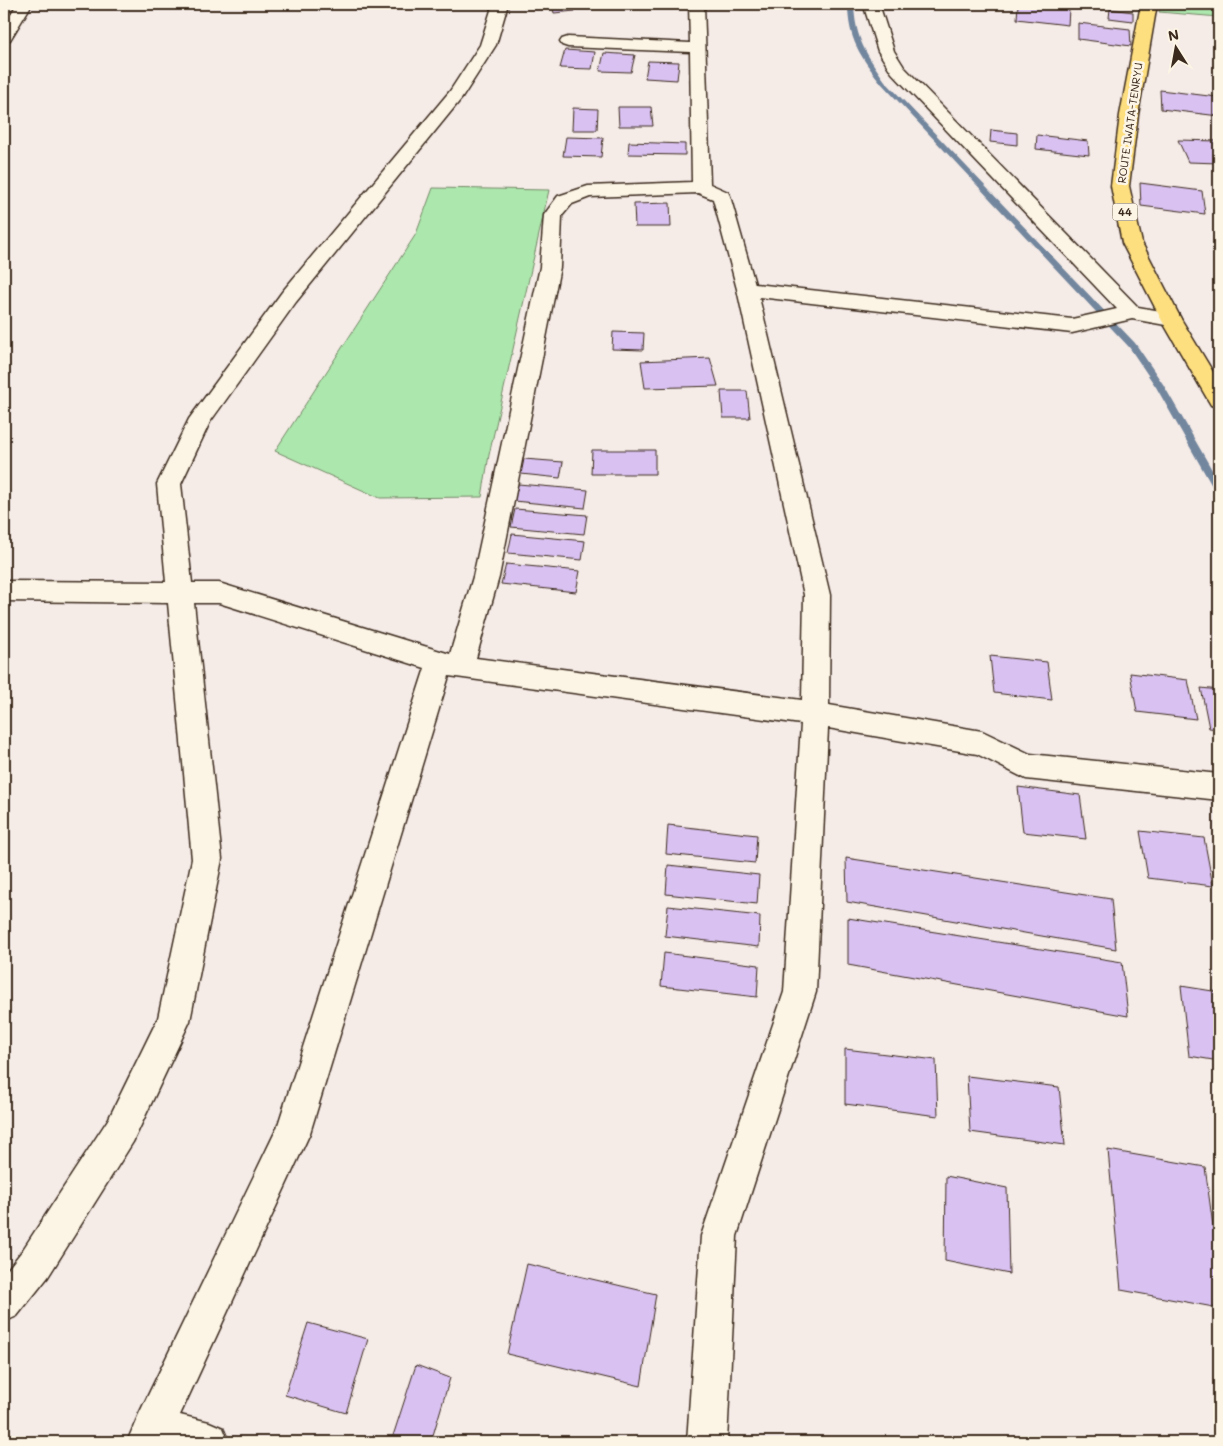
<svg xmlns="http://www.w3.org/2000/svg" width="1223" height="1446" viewBox="0 0 1223 1446" font-family="Mali,sans-serif">
<style>
.green{fill:#ace7ad;stroke:#748866}
.lines{fill:none;stroke-linecap:round;stroke-linejoin:round}
.stream{fill:#72869d;fill-rule:evenodd}
.building{fill:#d9c1f1;stroke:#3b2a1e}
.minor-casing{stroke:#3b2a1e;stroke-width:3}
.major-casing{stroke:#3b2a1e;stroke-width:3}
.minor{fill:#fcf5e5;fill-rule:evenodd}
.major{fill:#fedf80;fill-rule:evenodd}
.labels{text-anchor:middle;stroke-width:5;stroke-linejoin:round;paint-order:stroke}
.far-street-label{font-size:11px;fill:#3b2a1e;stroke:#fcf5e5}
.shield{fill:#fcf5e5;stroke:#75675a;stroke-width:1}
.shield-label{font-size:11px;font-weight:bold;fill:#3b2a1e}
</style>
<rect width="100%" height="100%" fill="#f5ebe7"/>
<filter id="ink" filterUnits="userSpaceOnUse"><feTurbulence type="fractalNoise" baseFrequency=".02" numOctaves="2"/><feDisplacementMap in="SourceGraphic" scale="10" xChannelSelector="R" yChannelSelector="G"/><feConvolveMatrix kernelMatrix="1 2 1 2 8 2 1 2 1" color-interpolation-filters="sRGB"/></filter>
<g filter="url(#ink)">
<!-- green -->
<path class="green" d="M 1162,4 L 1219,4 L 1219,17 L 1159,12 Z
M 433,188 L 549,190 L 489,455 L 482,497 L 380,498 L 275,451 L 416,234 Z
M 1215,1385 L 1219,1386 L 1219,1442 L 1215,1442 Z"/>
<g class="lines">
<!-- stream -->
<path class="stream" d="M 848,4 L 854,4 C 855,38 866,54 885,81 L 1135,343 L 1163,384 L 1219,482 L 1219,493 L 1216,493 L 1156,387 L 1129,347 L 881,83 C 860,56 848,39 848,4 Z"/>
</g>
<!-- building -->
<path class="building" d="M 552,4 L 573,4 L 575,11 L 554,13 Z
M 941,4 L 963,4 L 963,9 L 941,6 Z
M 1018,4 L 1069,9 L 1068,25 L 1017,19 Z
M 1110,9 L 1133,12 L 1133,21 L 1109,18 Z
M 1078,23 L 1130,29 L 1131,46 L 1078,39 Z
M 565,50 L 595,52 L 592,69 L 560,68 Z
M 604,53 L 635,55 L 631,72 L 600,71 Z
M 648,61 L 679,62 L 677,80 L 645,78 Z
M 1160,90 L 1217,97 L 1219,116 L 1161,109 Z
M 618,107 L 651,107 L 653,126 L 619,126 Z
M 573,108 L 598,109 L 597,130 L 572,130 Z
M 991,130 L 1017,133 L 1017,145 L 990,142 Z
M 1037,135 L 1088,141 L 1089,155 L 1036,149 Z
M 566,137 L 603,138 L 601,157 L 563,156 Z
M 1178,140 L 1219,141 L 1219,163 L 1188,162 Z
M 629,142 L 685,144 L 685,155 L 628,154 Z
M 1140,183 L 1202,191 L 1205,214 L 1141,206 Z
M 670,203 L 671,227 L 635,227 L 634,204 Z
M 613,332 L 644,333 L 643,350 L 612,349 Z
M 710,358 L 718,386 L 645,388 L 641,361 Z
M 721,391 L 747,391 L 750,418 L 723,418 Z
M 592,450 L 655,450 L 655,474 L 591,474 Z
M 524,459 L 563,462 L 560,478 L 521,474 Z
M 518,484 L 588,490 L 585,508 L 514,501 Z
M 515,509 L 587,515 L 584,534 L 511,527 Z
M 512,534 L 585,541 L 582,560 L 508,553 Z
M 506,564 L 580,571 L 576,592 L 501,584 Z
M 990,656 L 1047,662 L 1052,700 L 994,693 Z
M 1130,673 L 1188,680 L 1196,719 L 1137,712 Z
M 1201,688 L 1219,690 L 1219,729 L 1209,728 Z
M 1018,787 L 1080,795 L 1086,839 L 1023,832 Z
M 668,825 L 757,835 L 755,863 L 666,854 Z
M 1140,831 L 1204,838 L 1213,886 L 1148,878 Z
M 846,858 L 1111,899 L 1116,949 L 847,902 Z
M 668,865 L 759,875 L 757,904 L 666,894 Z
M 668,906 L 760,916 L 759,947 L 665,936 Z
M 848,918 L 1122,962 L 1128,1016 L 848,965 Z
M 664,953 L 759,965 L 757,997 L 661,986 Z
M 1181,986 L 1219,992 L 1219,1061 L 1189,1056 Z
M 845,1049 L 936,1060 L 938,1116 L 845,1104 Z
M 967,1076 L 1059,1087 L 1065,1145 L 970,1132 Z
M 1108,1150 L 1205,1167 L 1219,1270 L 1219,1308 L 1121,1290 Z
M 946,1176 L 1007,1188 L 1009,1274 L 945,1261 Z
M 527,1264 L 656,1294 L 641,1386 L 507,1354 Z
M 308,1323 L 368,1339 L 346,1413 L 285,1395 Z
M 416,1365 L 450,1378 L 431,1442 L 391,1442 Z"/>
<g class="lines">
<!-- minor casing -->
<g class="minor-casing">
<path id="minor" d="M 17,4 L 32,4 L 10,40 L 4,42 L 4,25 Z
M 493,4 L 508,4 L 496,45 L 462,98 L 296,302 L 210,422 L 181,484 L 192,583 L 219,583 L 450,654 L 473,577 L 540,267 L 544,215 L 558,196 L 588,186 L 692,182 L 690,52 L 568,47 L 562,45 L 560,42 L 562,39 L 568,37 L 690,43 L 689,4 L 704,4 L 710,184 L 728,192 L 730,196 L 755,284 L 1072,319 L 1117,309 L 892,73 L 878,51 L 865,10 L 867,4 L 881,4 L 881,10 L 894,51 L 904,67 L 1138,307 L 1178,314 L 1181,319 L 1178,324 L 1171,326 L 1132,319 L 1072,333 L 759,297 L 830,595 L 829,705 L 982,731 L 1030,754 L 1219,774 L 1219,800 L 1026,779 L 977,754 L 828,728 L 816,992 L 737,1236 L 727,1442 L 687,1442 L 701,1236 L 784,992 L 801,724 L 449,676 L 310,1133 L 180,1415 L 209,1422 L 223,1428 L 229,1442 L 127,1442 L 139,1414 L 277,1128 L 425,668 L 219,603 L 194,603 L 222,859 L 190,1021 L 133,1142 L 48,1277 L 17,1316 L 4,1322 L 4,1274 L 22,1251 L 109,1118 L 158,1018 L 192,859 L 168,603 L 4,601 L 4,581 L 166,582 L 157,484 L 189,419 L 282,292 L 450,91 L 480,45 ZM 698,193 L 713,199 L 737,289 L 804,595 L 802,700 L 476,658 L 499,577 L 560,267 L 562,216 L 572,204 L 590,197 Z"/>
</g>
<!-- major casing -->
<g class="major-casing">
<path id="major" d="M 1141,4 L 1157,4 L 1138,115 L 1129,186 L 1142,243 L 1181,319 L 1219,382 L 1219,408 L 1211,405 L 1208,400 L 1161,319 L 1122,243 L 1111,186 L 1120,115 Z"/>
</g>
<!-- minor -->
<use href="#minor" class="minor"/>
<!-- major -->
<use href="#major" class="major"/>
</g>
</g>
<g class="labels">
<!-- far-street labels -->
<g class="far-street-label">
<text transform="translate(1130 123) rotate(-82)" y="4">ROUTE IWATA-TENRYU</text>
</g>
<!-- shield labels -->
<rect class="shield" x="1112.5" y="203.5" width="25" height="17" rx="4"/>
<g class="shield-label">
<text x="1125" y="216">44</text>
</g>
</g>
<!-- margin -->
<rect width="1223" height="1446" fill="none" stroke="#fcf5e5" stroke-width="20"/>
<rect x="10" y="10" width="1203" height="1426" fill="none" stroke="#3b2a1e" stroke-width="2" filter="url(#ink)"/>
<!-- north arrow -->
<g transform="translate(1176 48) rotate(349)" stroke="#fcf5e5" stroke-width="4" paint-order="stroke">
<path d="M0-4L9 19L0 12L-9 19Z" fill="#3b2a1e"/>
<text y="-8" font-size="14" font-weight="bold" text-anchor="middle" fill="#3b2a1e">N</text>
</g>
</svg>
